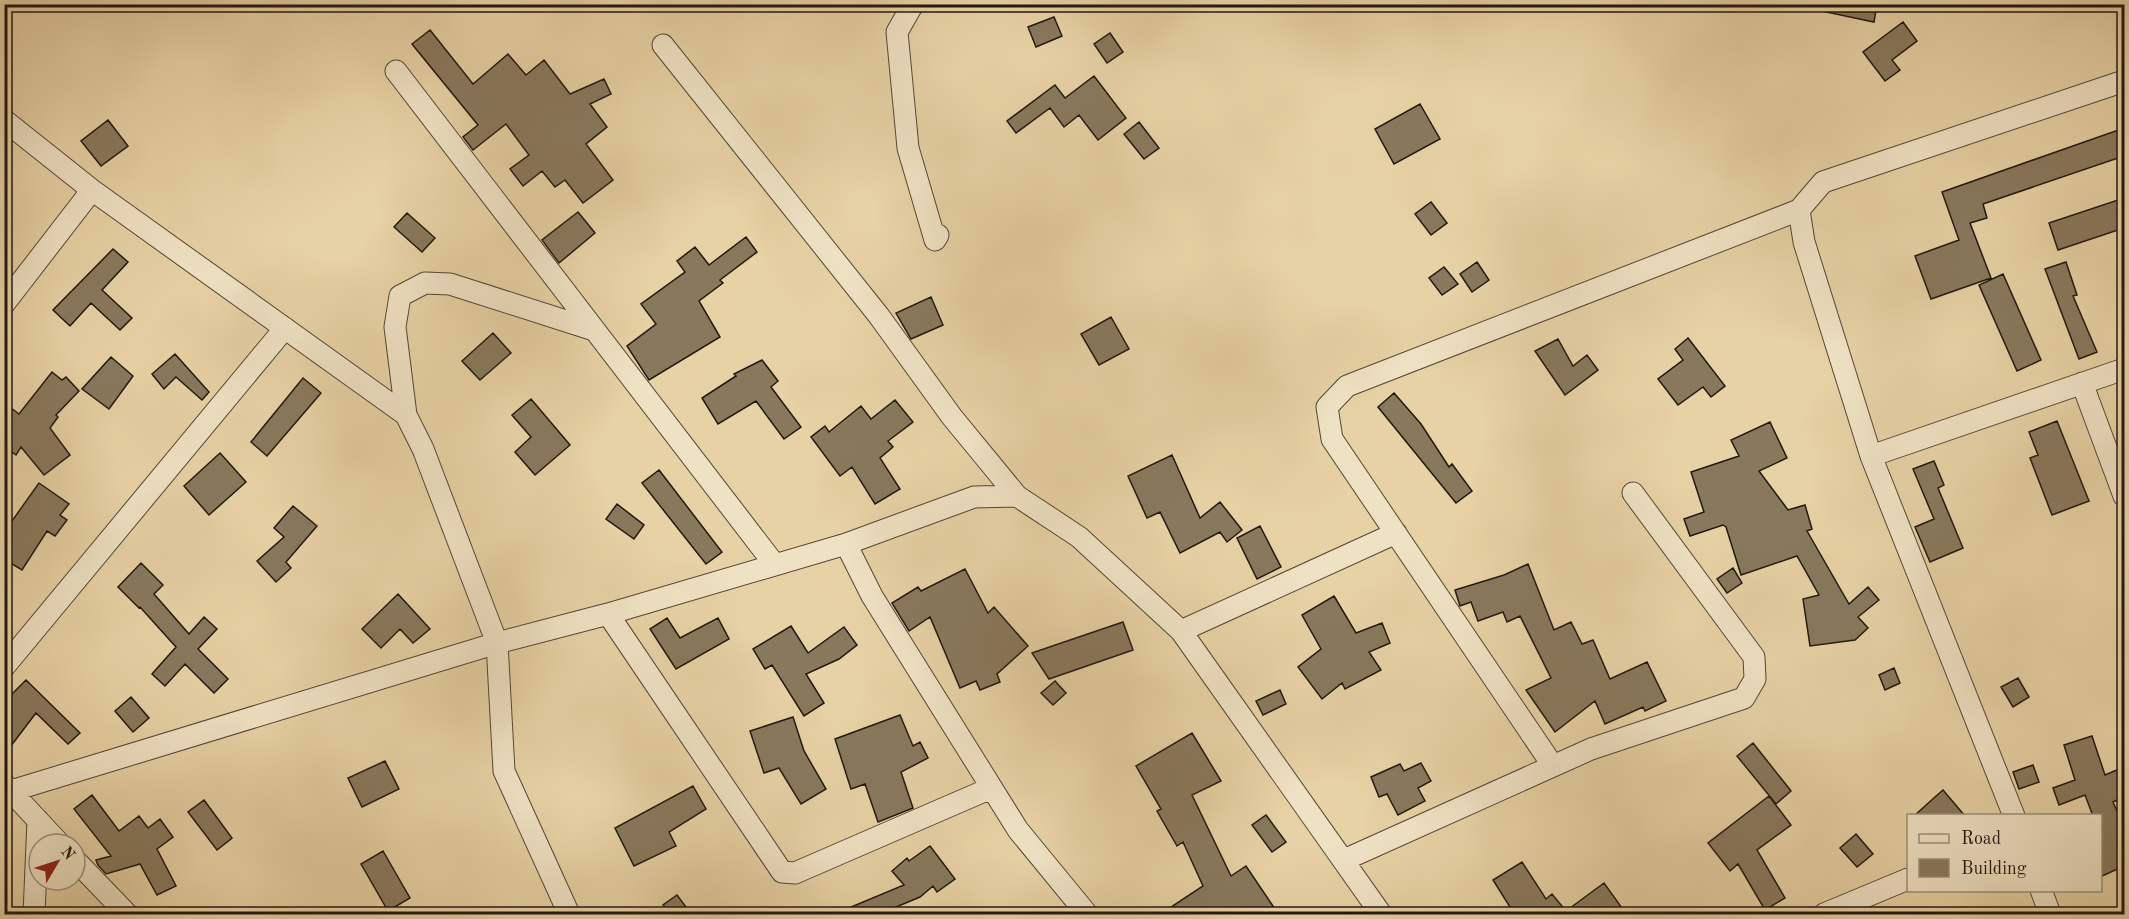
<svg xmlns="http://www.w3.org/2000/svg" width="2129" height="919" viewBox="0 0 2129 919" font-family="'Old Standard TT',serif">
<style>
.building{fill:#88795d;stroke:#211810;stroke-width:1.5}
.lines{fill:none;stroke-linecap:round;stroke-linejoin:round}
.minor-casing{stroke:#524635;stroke-width:23}
.minor{stroke:#efe2c4;stroke-width:21}
</style>
<rect width="100%" height="100%" fill="#e7d2a5"/>
<filter id="stains"><feTurbulence type="fractalNoise" baseFrequency=".00333" numOctaves="4"/><feColorMatrix values="0 0 0 0 .2 0 0 0 0 .09 0 0 0 0 .02 0 0 0 .5 -.17"/></filter>
<radialGradient id="worn" r=".72"><stop offset=".6" stop-color="#630" stop-opacity="0"/><stop offset="1" stop-color="#630" stop-opacity=".3"/></radialGradient>
<!-- building -->
<path class="building" d="M 1827,4 L 1877,4 L 1874,22 L 1826,12 Z
M 1054,17 L 1062,36 L 1036,47 L 1028,27 Z
M 1903,22 L 1917,41 L 1892,60 L 1900,70 L 1885,81 L 1863,52 Z
M 430,30 L 473,84 L 508,54 L 526,75 L 544,60 L 570,94 L 604,79 L 611,94 L 590,104 L 607,127 L 586,144 L 613,180 L 583,203 L 565,180 L 555,187 L 542,171 L 523,186 L 510,169 L 529,155 L 506,124 L 473,150 L 463,137 L 478,125 L 412,44 Z
M 1110,33 L 1123,52 L 1107,63 L 1094,44 Z
M 1094,76 L 1126,118 L 1098,140 L 1079,115 L 1064,127 L 1050,108 L 1016,133 L 1007,121 L 1055,85 L 1065,98 Z
M 1420,104 L 1440,139 L 1394,164 L 1375,129 Z
M 108,120 L 128,146 L 101,166 L 81,141 Z
M 1139,122 L 1159,148 L 1144,159 L 1124,134 Z
M 2124,128 L 2124,156 L 1983,204 L 1987,218 L 1970,223 L 1991,278 L 1931,299 L 1915,256 L 1959,240 L 1942,192 Z
M 2124,198 L 2124,228 L 2058,250 L 2049,223 Z
M 1431,202 L 1447,223 L 1431,235 L 1415,214 Z
M 578,212 L 595,233 L 559,263 L 542,240 Z
M 407,213 L 435,238 L 422,252 L 394,227 Z
M 746,237 L 757,252 L 720,280 L 723,283 L 699,301 L 720,337 L 649,380 L 627,346 L 656,324 L 641,304 L 685,272 L 677,261 L 695,247 L 709,265 Z
M 113,249 L 128,262 L 102,290 L 132,318 L 120,330 L 91,303 L 70,326 L 53,310 Z
M 1477,262 L 1489,280 L 1472,292 L 1460,274 Z
M 2066,262 L 2077,295 L 2073,296 L 2097,352 L 2079,359 L 2045,269 Z
M 1444,267 L 1458,284 L 1442,295 L 1429,278 Z
M 2003,274 L 2041,360 L 2017,371 L 1979,285 Z
M 931,297 L 943,325 L 911,339 L 896,313 Z
M 1111,317 L 1129,349 L 1099,365 L 1081,334 Z
M 493,333 L 511,353 L 480,380 L 462,361 Z
M 1688,338 L 1725,386 L 1711,397 L 1703,387 L 1678,405 L 1658,379 L 1683,360 L 1675,349 Z
M 1558,339 L 1573,366 L 1587,355 L 1598,370 L 1565,395 L 1535,351 Z
M 175,354 L 209,392 L 202,400 L 176,377 L 164,389 L 152,374 Z
M 111,357 L 133,376 L 109,409 L 82,389 Z
M 762,360 L 778,381 L 771,387 L 801,427 L 784,439 L 756,401 L 718,424 L 702,398 L 736,376 L 734,374 Z
M 52,372 L 62,380 L 66,377 L 79,391 L 56,415 L 58,417 L 50,428 L 70,455 L 44,475 L 21,447 L 16,455 L 4,446 L 4,418 L 11,408 L 19,414 Z
M 303,378 L 321,393 L 267,456 L 251,442 Z
M 1394,393 L 1421,424 L 1449,467 L 1452,464 L 1472,491 L 1456,503 L 1378,407 Z
M 531,399 L 570,445 L 535,475 L 515,452 L 531,437 L 512,415 Z
M 895,400 L 913,422 L 888,441 L 893,447 L 880,458 L 900,489 L 875,504 L 852,467 L 840,476 L 811,437 L 825,426 L 829,432 L 861,406 L 871,419 Z
M 2057,421 L 2089,501 L 2052,515 L 2030,458 L 2038,455 L 2029,432 Z
M 1770,422 L 1787,458 L 1759,471 L 1788,510 L 1805,505 L 1812,529 L 1807,531 L 1849,604 L 1868,587 L 1879,600 L 1858,617 L 1868,628 L 1855,640 L 1810,646 L 1803,599 L 1819,595 L 1797,556 L 1741,575 L 1726,527 L 1723,525 L 1690,536 L 1684,519 L 1704,512 L 1691,472 L 1739,456 L 1731,440 Z
M 220,453 L 246,482 L 209,515 L 184,486 Z
M 1172,455 L 1200,518 L 1220,502 L 1242,530 L 1227,542 L 1220,532 L 1180,553 L 1160,512 L 1147,518 L 1128,476 Z
M 1934,461 L 1944,485 L 1938,488 L 1963,548 L 1930,562 L 1915,527 L 1934,519 L 1913,469 Z
M 659,470 L 722,552 L 706,564 L 642,483 Z
M 39,483 L 69,504 L 60,515 L 67,520 L 55,536 L 47,531 L 22,570 L 4,559 L 4,516 L 12,521 Z
M 617,504 L 644,525 L 634,539 L 606,519 Z
M 293,506 L 317,526 L 286,562 L 291,568 L 276,582 L 257,561 L 284,537 L 274,528 Z
M 1260,526 L 1281,567 L 1257,579 L 1237,538 Z
M 141,563 L 163,585 L 154,594 L 189,634 L 204,617 L 217,629 L 198,649 L 228,679 L 214,693 L 185,664 L 165,686 L 152,674 L 176,647 L 140,607 L 139,608 L 118,587 Z
M 1528,564 L 1554,630 L 1571,622 L 1582,644 L 1593,640 L 1610,679 L 1647,662 L 1666,701 L 1645,711 L 1643,707 L 1605,724 L 1595,701 L 1555,732 L 1526,690 L 1551,678 L 1520,616 L 1507,622 L 1503,612 L 1478,621 L 1471,602 L 1460,606 L 1455,590 L 1504,575 Z
M 1733,568 L 1742,583 L 1727,593 L 1717,579 Z
M 965,569 L 988,613 L 994,607 L 1028,646 L 997,674 L 1000,682 L 980,690 L 976,681 L 960,688 L 930,617 L 909,631 L 892,603 L 918,587 L 921,591 Z
M 398,594 L 430,629 L 413,643 L 400,629 L 381,648 L 362,629 Z
M 1334,596 L 1356,633 L 1382,623 L 1390,643 L 1369,652 L 1381,670 L 1345,689 L 1342,683 L 1322,699 L 1298,667 L 1321,649 L 1302,615 Z
M 667,618 L 680,638 L 718,618 L 729,639 L 676,669 L 650,629 Z
M 1123,622 L 1133,650 L 1049,679 L 1032,653 Z
M 791,626 L 808,653 L 844,627 L 857,645 L 839,659 L 806,674 L 824,703 L 804,716 L 772,665 L 765,669 L 753,649 Z
M 1894,668 L 1900,683 L 1885,690 L 1879,675 Z
M 2018,678 L 2029,697 L 2013,707 L 2001,687 Z
M 26,680 L 80,733 L 68,744 L 36,713 L 4,755 L 4,702 Z
M 1055,681 L 1066,693 L 1053,705 L 1041,693 Z
M 1280,690 L 1286,704 L 1263,715 L 1256,701 Z
M 131,697 L 149,718 L 133,732 L 115,711 Z
M 900,715 L 913,746 L 920,742 L 928,758 L 901,772 L 913,808 L 878,822 L 865,784 L 851,789 L 835,739 Z
M 793,717 L 804,751 L 826,789 L 801,804 L 779,768 L 764,773 L 750,731 Z
M 1192,733 L 1221,781 L 1192,795 L 1231,876 L 1246,866 L 1279,915 L 1159,915 L 1203,886 L 1183,842 L 1177,846 L 1157,811 L 1161,809 L 1136,766 Z
M 2092,736 L 2105,775 L 2124,767 L 2124,797 L 2113,802 L 2124,827 L 2124,866 L 2100,877 L 2100,816 L 2093,816 L 2085,795 L 2059,805 L 2053,788 L 2075,780 L 2064,745 Z
M 1753,743 L 1791,791 L 1776,804 L 1737,756 Z
M 385,761 L 399,789 L 362,807 L 348,778 Z
M 1421,763 L 1431,781 L 1418,788 L 1425,801 L 1398,815 L 1387,794 L 1379,797 L 1371,777 L 1400,764 L 1404,771 Z
M 2033,765 L 2039,782 L 2019,789 L 2013,772 Z
M 693,786 L 706,809 L 669,832 L 676,846 L 634,866 L 615,828 Z
M 1943,790 L 1965,816 L 1914,816 L 1935,797 Z
M 92,795 L 119,831 L 139,816 L 148,828 L 160,819 L 173,837 L 157,849 L 176,886 L 157,895 L 140,864 L 106,874 L 98,865 L 96,860 L 111,856 L 74,809 Z
M 1769,796 L 1791,825 L 1757,850 L 1785,898 L 1765,910 L 1738,864 L 1730,871 L 1708,843 Z
M 204,800 L 232,838 L 217,850 L 188,812 Z
M 1266,815 L 1286,842 L 1272,852 L 1252,825 Z
M 1856,834 L 1873,854 L 1857,867 L 1840,848 Z
M 930,846 L 955,879 L 937,892 L 933,886 L 920,897 L 877,915 L 832,915 L 904,885 L 892,871 L 907,858 L 909,861 Z
M 383,851 L 410,898 L 388,911 L 361,864 Z
M 1522,862 L 1546,899 L 1552,894 L 1566,911 L 1604,883 L 1627,915 L 1515,915 L 1493,880 Z
M 677,895 L 692,915 L 671,915 L 663,905 Z"/>
<g class="lines">
<!-- minor casing -->
<g class="minor-casing">
<path id="minor" d="M 913,4 L 897,32 L 908,148 L 935,240 L 938,235
M 663,45 L 879,316 L 952,417 L 1017,496 L 1079,537 L 1181,631 L 1381,914
M 396,71 L 775,565
M 4,120 L 92,190 L 406,415 L 423,449 L 497,643 L 504,771 L 569,914
M 4,304 L 92,190
M 2082,383 L 2124,496
M 406,415 L 395,327 L 400,296 L 425,283 L 450,284 L 594,330
M 1871,456 L 2124,369
M 846,544 L 872,596 L 1018,830 L 1087,914
M 608,614 L 782,872 L 795,873 L 991,788
M 1181,631 L 1396,533
M 4,667 L 285,328
M 1553,766 L 1332,439 L 1327,407 L 1347,386 L 1799,210
M 4,784 L 60,844
M 11,791 L 497,643 L 608,614 L 846,544 L 974,497 L 1017,496
M 2014,816 L 1871,456 L 1804,242 L 1799,210 L 1823,182 L 2124,81
M 75,860 L 127,914
M 1344,860 L 1591,749 L 1744,698 L 1755,679 L 1754,657 L 1633,493
M 2041,890 L 2050,914
M 34,914 L 38,820
M 1824,914 L 1908,879"/>
</g>
<!-- minor -->
<use href="#minor" class="minor"/>
</g>
<!-- margin -->
<rect width="2129" height="919" fill="none" stroke="#e7d2a5" stroke-width="24"/>
<rect x="6" y="6" width="2117" height="907" fill="none" stroke="#211810" stroke-width="3"/>
<rect x="12" y="12" width="2105" height="895" fill="none" stroke="#211810" stroke-width="1.5"/>
<!-- legend -->
<rect x="1907" y="814" width="195" height="78" fill="#efe2c4" stroke="#9d917c" stroke-width="1.5"/>
<rect x="1919" y="834" width="30" height="9" fill="#efe2c4" stroke="#9d917c" stroke-width="1.5"/>
<text x="1961" y="844" font-size="18" fill="#211810">Road</text>
<rect x="1919" y="859" width="30" height="18" fill="#88795d" stroke="#9d917c" stroke-width="1.5"/>
<text x="1961" y="874" font-size="18" fill="#211810">Building</text>
<!-- north arrow -->
<g transform="translate(57 862) rotate(51)"><circle r="28" fill="#efe2c4" stroke="#9d917c" stroke-width="1.5"/>
<path d="M0-4.5L10 22L0 15L-10 22Z" fill="#8f2418"/>
<text y="-9" font-size="16" font-weight="bold" text-anchor="middle" fill="#211810">N</text>
</g>
<rect width="100%" height="100%" filter="url(#stains)"/>
<rect width="100%" height="100%" fill="url(#worn)"/>
</svg>
